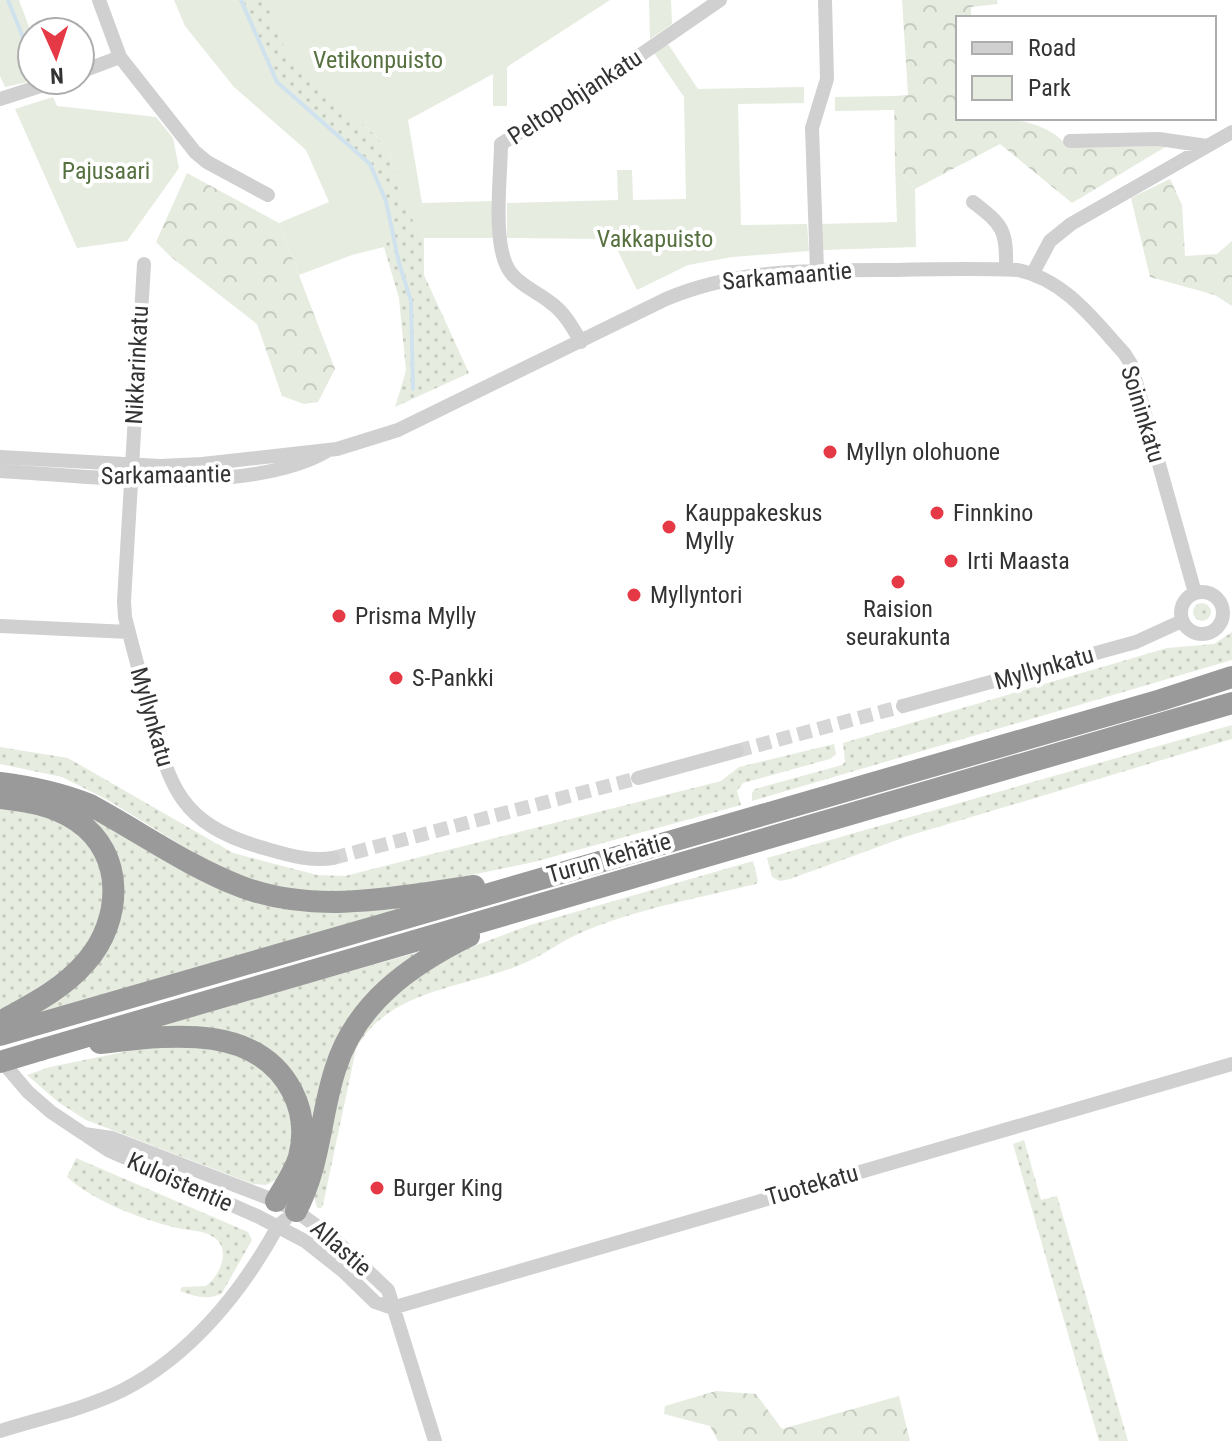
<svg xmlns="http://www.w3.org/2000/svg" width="1232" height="1441" viewBox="0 0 1232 1441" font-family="'Roboto Condensed',sans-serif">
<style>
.grass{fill:url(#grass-dots)}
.forest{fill:url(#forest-crowns)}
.park{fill:#e6ecdf}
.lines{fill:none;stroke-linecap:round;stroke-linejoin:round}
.stream{stroke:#cfe2ee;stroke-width:4}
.minor-tunnel{stroke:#d6d6d6;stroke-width:14;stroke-dasharray:14 7;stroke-linecap:butt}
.minor{stroke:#d0d0d0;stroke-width:14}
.highway{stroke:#9a9a9a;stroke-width:22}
.highway-bridge{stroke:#9a9a9a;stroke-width:22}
.poi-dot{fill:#e63946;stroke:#fff;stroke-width:3}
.labels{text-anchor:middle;stroke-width:8;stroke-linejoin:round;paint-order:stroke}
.park-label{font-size:24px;fill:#56703f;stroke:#fff}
.street-label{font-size:24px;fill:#333;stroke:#fff}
.poi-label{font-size:24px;fill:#333;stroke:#fff;text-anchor:start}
</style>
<defs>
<pattern id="grass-dots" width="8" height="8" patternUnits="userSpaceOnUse" patternTransform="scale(2)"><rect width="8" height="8" fill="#e6ecdf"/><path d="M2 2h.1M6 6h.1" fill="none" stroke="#c6cbc0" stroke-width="1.8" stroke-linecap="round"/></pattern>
<pattern id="forest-crowns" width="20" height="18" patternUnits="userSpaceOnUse" patternTransform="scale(2)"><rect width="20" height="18" fill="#e6ecdf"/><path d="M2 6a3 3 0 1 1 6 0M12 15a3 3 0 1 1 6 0" fill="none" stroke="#c6cbc0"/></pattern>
</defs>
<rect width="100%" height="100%" fill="#fff"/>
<!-- grass -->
<path class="grass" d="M 242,0 L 265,0 L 290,59 L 376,136 L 388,152 L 407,210 L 424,238 L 424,275 L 469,373 L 395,407 L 406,371 L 399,298 L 384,247 L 392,231 L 351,146 L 277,82 Z
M1193 612a9 9 0 1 1 18 0a9 9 0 1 1-18 0Z
M 1232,632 L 1232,660 L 752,801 L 752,793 L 755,789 L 842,765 L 845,762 L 843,743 L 1167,648 L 1214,644 Z
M 1232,725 L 1232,739 L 908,836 L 790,879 L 780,881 L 772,877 L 767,858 Z
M 834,744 L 836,754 L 830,759 L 743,783 L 737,791 L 741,805 L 534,862 L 447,880 L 368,892 L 317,894 L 249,880 L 204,859 L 106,799 L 62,777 L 0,764 L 0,747 L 68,758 L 233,853 L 317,875 L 345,876 L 721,781 L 739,767 Z
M 52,798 L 216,882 L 422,903 L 34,1014 L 89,970 L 113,859 Z
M 0,806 L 51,816 L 85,839 L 98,857 L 106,907 L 77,962 L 13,1005 L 0,1009 Z
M 753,861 L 758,881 L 756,884 C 699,898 640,908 585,931 C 562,940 543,956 520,965 C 464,988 387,990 356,1049 L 323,1205 L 321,1208 L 317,1208 L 313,1191 L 339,1078 L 367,1018 L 430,967 L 474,946 L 530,925 Z
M 419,952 L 382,983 L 310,1149 L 284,1069 L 153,1027 Z
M 163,1044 L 238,1052 L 281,1083 L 298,1136 L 280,1178 L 266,1185 L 253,1184 L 86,1120 L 58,1102 L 27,1075 L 50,1067 Z
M 1024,1140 L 1041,1200 L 1057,1196 L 1128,1441 L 1099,1441 L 1013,1144 Z
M 76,1158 L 248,1232 L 252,1240 L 222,1293 C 209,1301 193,1296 180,1291 L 182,1287 L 206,1286 C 220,1276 231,1250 215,1238 C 202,1229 187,1231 173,1227 C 138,1218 94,1201 67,1177 Z"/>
<!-- forest -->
<path class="forest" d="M 902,0 L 997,0 L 998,4 L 971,7 L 971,18 L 958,18 L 958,118 C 995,118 1043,115 1068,147 L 1167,146 L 1072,203 L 1000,144 L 915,189 L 895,164 L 894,96 L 908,95 Z
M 187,173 L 279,223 L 335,369 L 318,402 L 304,404 L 282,396 L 257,324 L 171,257 L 156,242 Z
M 1170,179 L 1182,205 L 1185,256 L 1217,254 L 1232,241 L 1232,306 L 1215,295 L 1150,277 L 1131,198 Z
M 716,1391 L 756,1394 L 782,1429 L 899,1396 L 910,1441 L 718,1441 L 710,1426 L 664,1414 L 665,1406 Z"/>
<!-- park -->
<path class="park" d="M 0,0 L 19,0 L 32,35 L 32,80 L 37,80 L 5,87 L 0,76 Z
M 174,0 L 242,0 L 277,82 L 370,164 L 386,201 L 392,231 L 384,247 L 352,255 L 299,275 L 279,223 L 329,202 L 306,150 L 234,87 L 185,26 Z
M 265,0 L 610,0 L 507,67 L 507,106 L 493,106 L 493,74 L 408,120 L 422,203 L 493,201 L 493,238 L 424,238 L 407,210 L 388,152 L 376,136 L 289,59 Z
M 649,0 L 671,0 L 672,24 L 650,39 Z
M 668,44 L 698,89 L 804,87 L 804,103 L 738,104 L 741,225 L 807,224 L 809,251 L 732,257 L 688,265 L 637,290 L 612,239 L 507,238 L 507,203 L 618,200 L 617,170 L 632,170 L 633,200 L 686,199 L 684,97 L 654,53 Z
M 894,96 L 894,110 L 835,111 L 835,97 Z
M 53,97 L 57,106 L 156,117 L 173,138 L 179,168 L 127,241 L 77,248 L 15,109 Z
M 895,164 L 915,189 L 916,247 L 823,250 L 821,224 L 897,222 Z"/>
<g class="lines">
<!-- stream -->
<path class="stream" d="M 8,0 L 32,60
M 241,0 L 277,82 L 370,164 L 386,201 L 399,263 L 411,301 L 413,389"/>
<!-- minor-tunnel -->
<path class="minor-tunnel" d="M 737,751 L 903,706
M 333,858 L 638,778"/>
<!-- minor -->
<path class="minor" d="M 99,0 L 120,57 L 195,152 L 207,162 L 268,195
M 80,72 L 120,57
M 0,99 L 59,80
M 1070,141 L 1159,139 L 1207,146
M 973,202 C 1003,225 1007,230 1006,269
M 144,264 L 124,601 L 125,617 C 133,649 142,681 150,713 C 170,788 180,823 260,847 C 285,854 307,862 333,858
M 817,270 L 812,128 L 827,79 L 825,0
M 1033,273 L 1050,241 L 1071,224 L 1232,132
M 581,342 C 573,328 565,313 551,303 C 539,293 521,286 511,273 C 491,248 501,176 501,144 L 620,69 L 720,0
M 0,457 L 160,466 L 202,464 L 337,449 L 398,430 L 666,299 C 739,268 817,270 895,270 C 936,269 977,268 1018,270 C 1065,280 1093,319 1124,353 L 1131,364 L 1195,593
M 0,471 C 88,476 251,496 327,451
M1181 613a21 21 0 1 1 42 0a21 21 0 1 1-42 0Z
M 0,626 L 129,632
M 903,706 L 1136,642 L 1182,621
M 638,778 L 737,751
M 0,1059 L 28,1092 L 51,1112 L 108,1150 L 257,1216 L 305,1241 L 343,1271 L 375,1302 L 392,1308
M 84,1134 L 112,1138 L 276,1201 L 296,1211 L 333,1238 L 388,1290 L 435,1441
M 392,1308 L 1232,1064
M 0,1431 C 41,1418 85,1409 123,1390 C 190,1356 242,1292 278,1226 L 285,1220"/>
<!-- highway -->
<path class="highway" d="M 0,783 C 32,787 60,793 90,805 C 140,832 189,867 242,887 C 316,915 399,897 474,886
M 0,798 C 27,801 54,805 77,821 C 126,854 122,921 86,962 C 63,989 31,1005 0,1022
M 0,1035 L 1161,700 L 1232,677
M 100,1043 C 164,1036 256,1021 292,1091 C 303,1112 305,1134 299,1157 C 294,1173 284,1187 276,1201
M 40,1050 L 1232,703
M 296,1211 C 320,1166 320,1117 335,1070 C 355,1004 410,965 469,936"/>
<!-- highway-bridge -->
<path class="highway-bridge" d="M 0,1062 L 40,1050"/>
</g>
<!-- markers -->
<g class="poi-dot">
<circle cx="830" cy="452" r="8"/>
<circle cx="937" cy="513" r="8"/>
<circle cx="669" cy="527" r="8"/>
<circle cx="951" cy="561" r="8"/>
<circle cx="898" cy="582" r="8"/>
<circle cx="634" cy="595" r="8"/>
<circle cx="339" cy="616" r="8"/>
<circle cx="396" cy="678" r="8"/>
<circle cx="377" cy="1188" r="8"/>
</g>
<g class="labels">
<!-- park labels -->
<g class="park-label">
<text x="378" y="68">Vetikonpuisto</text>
<text x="106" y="179">Pajusaari</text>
<text x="655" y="247">Vakkapuisto</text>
</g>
<!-- street labels -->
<g class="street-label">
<text transform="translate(575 97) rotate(-33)" y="8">Peltopohjankatu</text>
<text transform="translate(787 276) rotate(-5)" y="8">Sarkamaantie</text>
<text transform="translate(137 365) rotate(-87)" y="8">Nikkarinkatu</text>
<text transform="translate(1143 414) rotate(73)" y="8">Soininkatu</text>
<text transform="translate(166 475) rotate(-1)" y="8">Sarkamaantie</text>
<text transform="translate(1044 668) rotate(-16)" y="8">Myllynkatu</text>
<text transform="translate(152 717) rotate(74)" y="8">Myllynkatu</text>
<text transform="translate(609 858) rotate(-16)" y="8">Turun kehätie</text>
<text transform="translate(180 1182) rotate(24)" y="8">Kuloistentie</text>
<text transform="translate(812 1185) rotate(-16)" y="8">Tuotekatu</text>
<text transform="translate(341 1248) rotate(41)" y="8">Allastie</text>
</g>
<!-- poi labels -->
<g class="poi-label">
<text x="846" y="460">Myllyn olohuone</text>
<text x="685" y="521">Kauppakeskus<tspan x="685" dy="28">Mylly</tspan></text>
<text x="953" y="521">Finnkino</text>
<text x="967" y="569">Irti Maasta</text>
<text x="650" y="603">Myllyntori</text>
<text x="898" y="617" text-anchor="middle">Raision<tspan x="898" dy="28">seurakunta</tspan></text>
<text x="355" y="624">Prisma Mylly</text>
<text x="412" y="686">S-Pankki</text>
<text x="393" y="1196">Burger King</text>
</g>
</g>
<!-- legend -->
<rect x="956" y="16" width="260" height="104" fill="#ffffff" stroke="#adadad" stroke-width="2"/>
<rect x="972" y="42" width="40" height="12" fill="#d0d0d0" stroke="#adadad" stroke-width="2"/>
<text x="1028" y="56" font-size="24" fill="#333333">Road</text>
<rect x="972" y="76" width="40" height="24" fill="#e6ecdf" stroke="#adadad" stroke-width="2"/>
<text x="1028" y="96" font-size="24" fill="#333333">Park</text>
<!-- north arrow -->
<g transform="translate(56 56) rotate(177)"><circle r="38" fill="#ffffff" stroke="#adadad" stroke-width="2"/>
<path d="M0-6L14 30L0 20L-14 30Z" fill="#e63946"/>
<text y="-12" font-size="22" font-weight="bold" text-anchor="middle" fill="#333333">N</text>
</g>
</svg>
